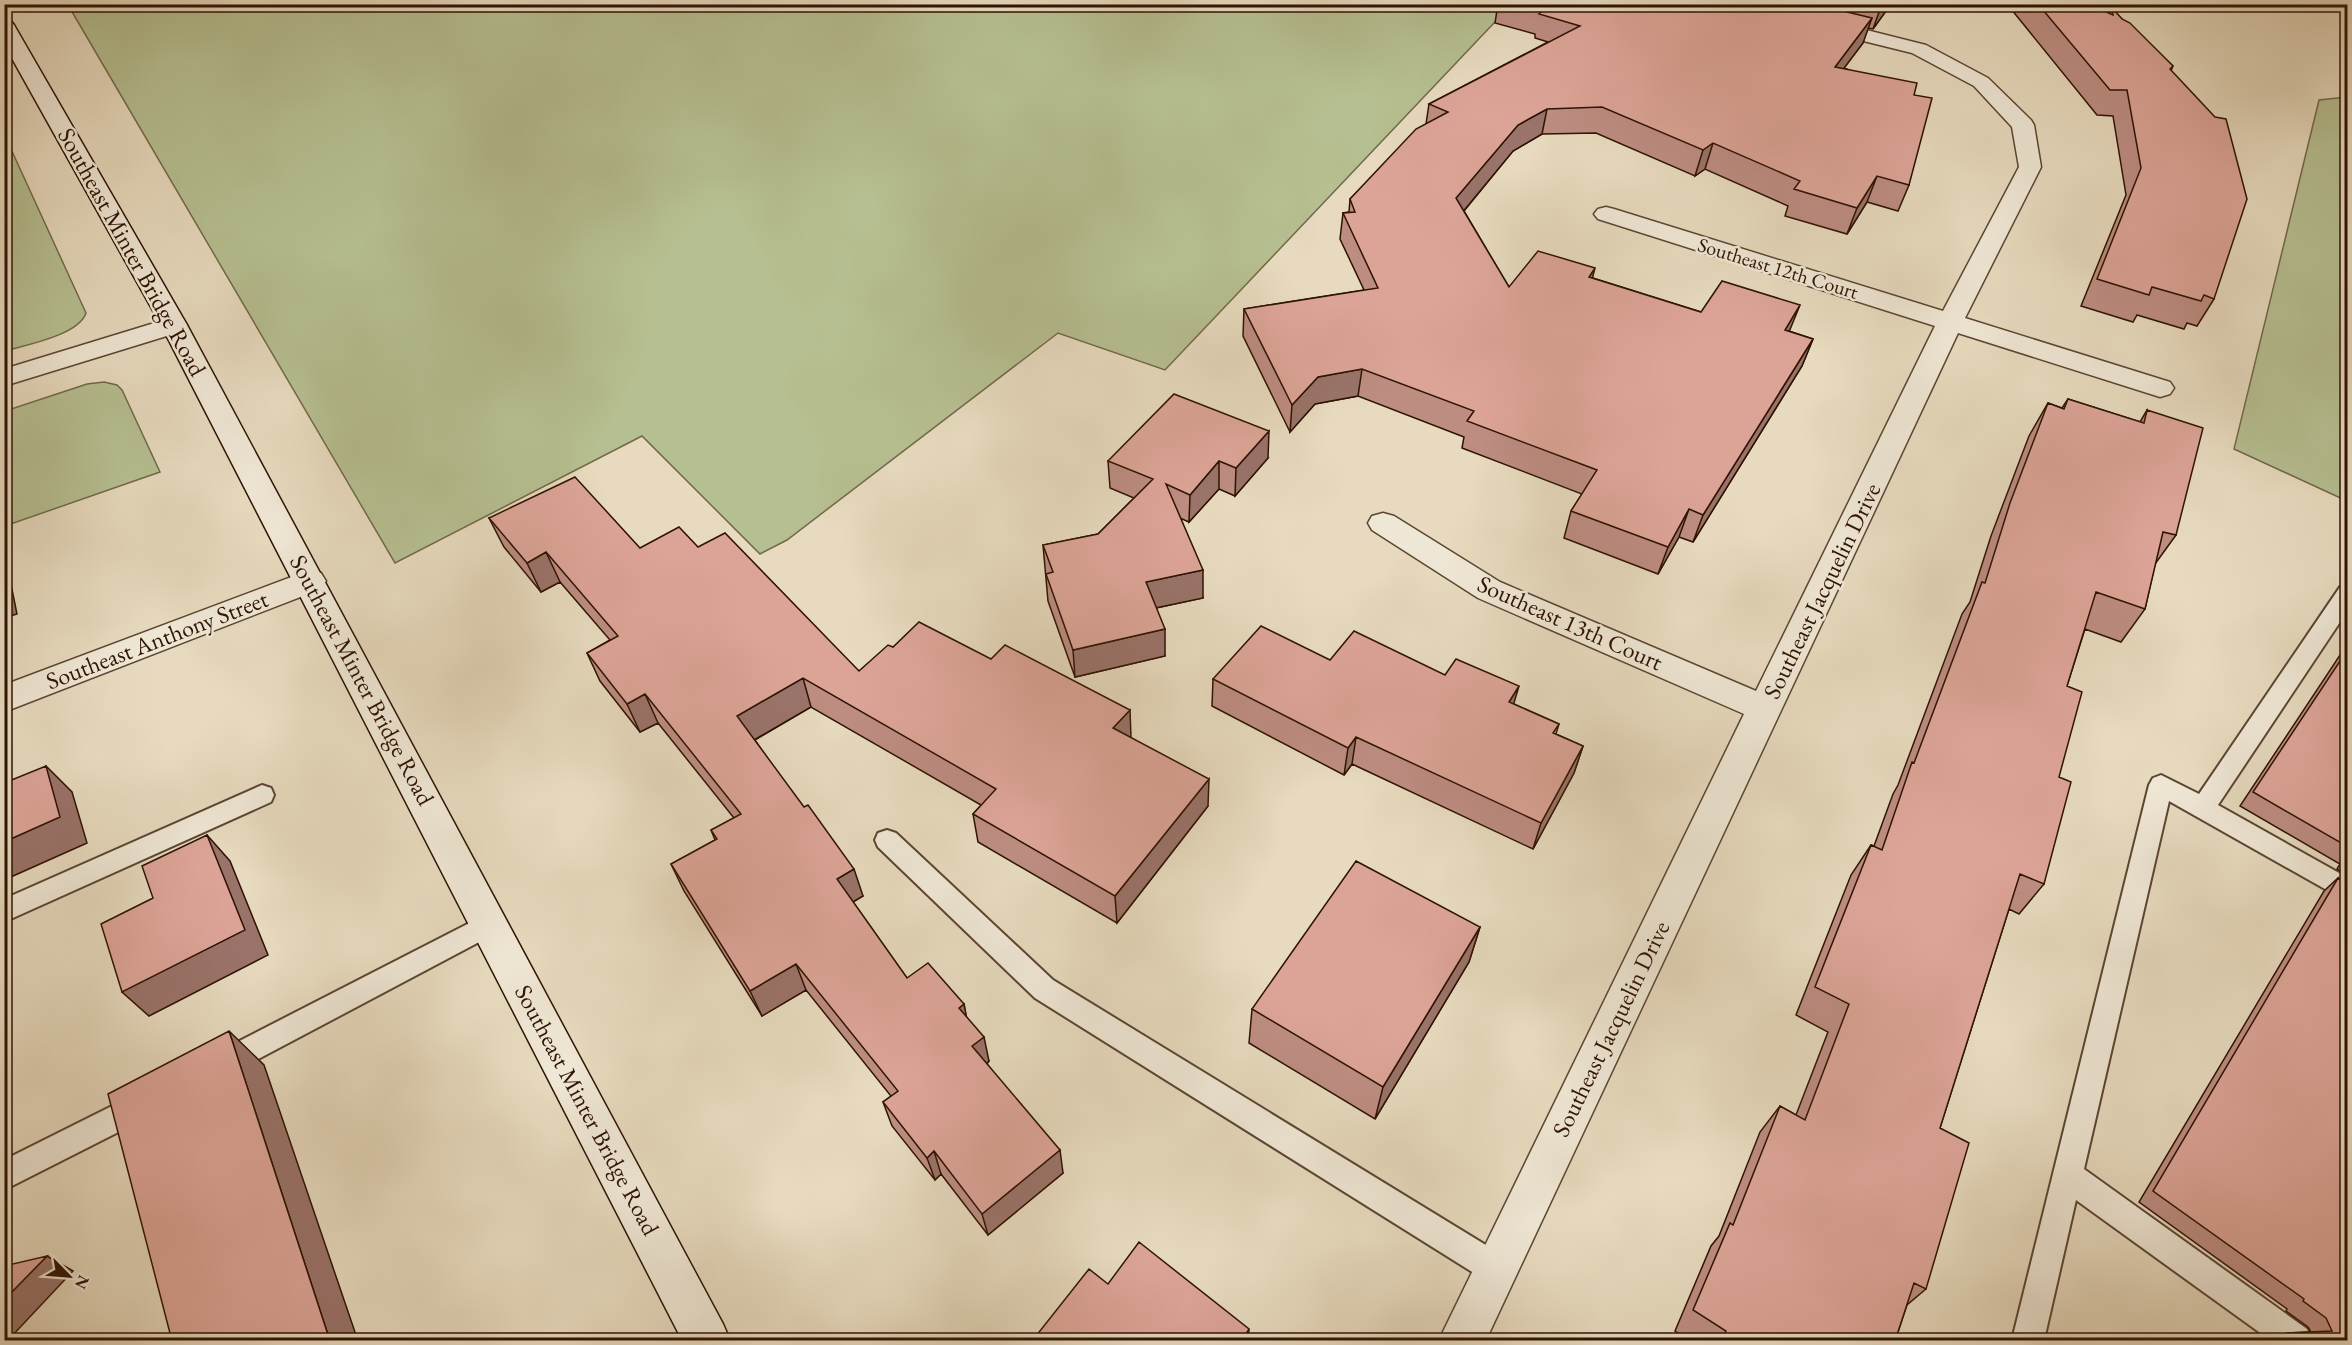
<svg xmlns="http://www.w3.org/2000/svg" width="2352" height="1345" viewBox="0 0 2352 1345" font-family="'EB Garamond',serif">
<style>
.green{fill:#b6bf91;stroke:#72694a;stroke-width:1.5}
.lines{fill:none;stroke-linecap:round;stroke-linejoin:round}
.service-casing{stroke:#5c4532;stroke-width:4}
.minor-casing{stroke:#5c4532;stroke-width:3}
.secondary-casing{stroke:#2e1303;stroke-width:3}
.service{fill:#efe7d5;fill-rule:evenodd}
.minor{fill:#efe7d5;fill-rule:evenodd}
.secondary{fill:#efe7d5;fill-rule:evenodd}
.wall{fill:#bd8d82;stroke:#2e1303;stroke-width:1.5}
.shaded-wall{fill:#9a736a;stroke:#2e1303;stroke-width:1.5}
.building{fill:#dca497;stroke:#2e1303;stroke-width:1.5}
.labels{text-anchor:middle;stroke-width:5;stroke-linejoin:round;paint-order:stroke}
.far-street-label{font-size:20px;fill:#2e1303;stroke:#efe7d5}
.street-label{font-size:24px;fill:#2e1303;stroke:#efe7d5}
</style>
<rect width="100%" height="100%" fill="#e7dabe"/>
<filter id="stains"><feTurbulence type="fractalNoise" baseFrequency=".00333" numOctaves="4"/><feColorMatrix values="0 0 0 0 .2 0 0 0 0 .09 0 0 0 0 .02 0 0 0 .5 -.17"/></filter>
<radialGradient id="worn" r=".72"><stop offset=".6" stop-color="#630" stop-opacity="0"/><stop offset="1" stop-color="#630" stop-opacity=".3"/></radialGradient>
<!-- green -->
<path class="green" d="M 68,5 L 1511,5 L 1165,370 L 1058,333 L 787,540 L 760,554 L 642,436 L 395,563 Z
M 2347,97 L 2348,97 L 2347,501 L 2234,449 L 2319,100 Z
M 5,136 L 86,313 C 79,335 26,345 5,351 Z
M 104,382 L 117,385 L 122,390 L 160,472 L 5,526 L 5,411 L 87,384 Z"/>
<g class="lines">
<!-- service casing -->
<g class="service-casing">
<path id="service" d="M 2348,584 L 2348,610 L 2218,805 L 2348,878 L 2348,902 L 2169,801 L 2084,1169 L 2307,1329 L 2312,1340 L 2270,1340 L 2076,1200 L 2044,1340 L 2012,1340 L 2149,785 L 2153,778 L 2161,775 L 2199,794 L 2340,587 Z
M 262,785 L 271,788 L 274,795 L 271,802 L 4,922 L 4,899 Z
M 887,830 L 896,833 L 1053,980 L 1507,1258 L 1511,1269 L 1507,1280 L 1496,1284 L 1485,1280 L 1035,998 L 878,847 L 875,840 L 878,833 Z
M 489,913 L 498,916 L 502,924 L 498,932 L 232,1073 L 222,1077 L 212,1073 L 208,1064 L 212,1055 Z
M 142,1091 L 152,1095 L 156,1105 L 152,1115 L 4,1190 L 4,1160 Z"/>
</g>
<!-- minor casing -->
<g class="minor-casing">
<path id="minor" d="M 1728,4 L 1763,4 L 1926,45 L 1988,78 L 2031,120 L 2034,125 L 2041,167 L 1965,318 L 2170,382 L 2174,388 L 2170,394 L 2160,397 L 1958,333 L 1486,1340 L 1439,1340 L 1744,714 L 1478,598 L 1372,530 L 1368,523 L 1372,516 L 1383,513 L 1394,516 L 1500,582 L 1756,691 L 1935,326 L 1598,219 L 1594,214 L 1598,209 L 1606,207 L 1614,209 L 1943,311 L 2019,167 L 2012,127 L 1974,86 L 1912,53 L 1730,8 Z
M 174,317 L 183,319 L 187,325 L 183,331 L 4,386 L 4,369 Z
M 310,570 L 321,573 L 326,581 L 321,589 L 4,712 L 4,685 Z"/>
</g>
<!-- secondary casing -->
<g class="secondary-casing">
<path id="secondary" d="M 4,19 L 11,21 L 14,25 L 187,325 L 723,1324 L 730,1340 L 682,1340 L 161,325 L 4,44 Z"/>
</g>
<!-- service -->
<use href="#service" class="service"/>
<!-- minor -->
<use href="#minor" class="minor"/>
<!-- secondary -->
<use href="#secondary" class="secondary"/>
</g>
<!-- wall -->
<path class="wall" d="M 1498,4 L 1891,4 L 1873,29 L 1868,28 L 1863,43 L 1844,68 L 1914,95 L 1909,185 L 1898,211 L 1867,202 L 1847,234 L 1785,216 L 1788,206 L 1705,169 L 1695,176 L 1596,133 L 1542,134 L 1513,151 L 1464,211 L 1509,287 L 1593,278 L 1701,312 L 1789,331 L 1813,339 L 1802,366 L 1693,542 L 1679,537 L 1658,574 L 1564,538 L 1571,511 L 1582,494 L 1462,448 L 1464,437 L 1358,396 L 1315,404 L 1290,432 L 1243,336 L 1244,309 L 1364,290 L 1340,239 L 1343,213 L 1349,212 L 1350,199 L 1426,124 L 1429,104 L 1548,42 L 1535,38 L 1535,34 L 1495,23 Z
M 2007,4 L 2089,4 L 2109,13 L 2112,8 L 2122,19 L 2173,66 L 2171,71 L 2214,299 L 2197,326 L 2187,323 L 2184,329 L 2137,315 L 2133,322 L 2081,306 L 2126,195 L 2113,116 L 2097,115 Z
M 2068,399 L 2140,422 L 2147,410 L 2176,535 L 2155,564 L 2145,609 L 2121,642 L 2085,629 L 2067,686 L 2059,777 L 2044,884 L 2019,914 L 2009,909 L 1940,1128 L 1926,1289 L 1907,1305 L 1895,1341 L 1689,1341 L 1675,1331 L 1711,1246 L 1719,1236 L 1760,1132 L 1780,1106 L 1796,1115 L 1828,1032 L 1796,1015 L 1851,875 L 1871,845 L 1874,846 L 1893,794 L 1898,785 L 1962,614 L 1970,602 L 1991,536 L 2029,436 L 2048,403 L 2062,408 Z
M 1268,458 L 1235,496 L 1219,489 L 1189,522 L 1180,518 L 1203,598 L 1156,608 L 1165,656 L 1075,677 L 1048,601 L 1043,545 L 1098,534 L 1134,498 L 1110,488 L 1108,461 Z
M 489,518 L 640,548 L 698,547 L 859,671 L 893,647 L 1131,738 L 1208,806 L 1117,923 L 978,842 L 973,814 L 981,805 L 811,707 L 755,740 L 863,896 L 853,902 L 907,978 L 964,1004 L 966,1016 L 989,1061 L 987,1064 L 1063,1173 L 988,1235 L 941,1174 L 935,1180 L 892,1126 L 883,1102 L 891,1096 L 806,990 L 762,1016 L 684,891 L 671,864 L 715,840 L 711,830 L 734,818 L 658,723 L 640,732 L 600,681 L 587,653 L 610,640 L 560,582 L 541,592 L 504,547 Z
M 2348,643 L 2348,876 L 2337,869 L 2340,864 L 2240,806 Z
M 1330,660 L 1445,675 L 1514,704 L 1559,724 L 1556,734 L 1583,746 L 1574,773 L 1533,849 L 1352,764 L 1344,775 L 1212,706 L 1213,679 Z
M 2338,878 L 2348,1341 L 2273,1341 L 2287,1333 L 2311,1332 L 2308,1327 L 2286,1311 L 2287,1309 L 2139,1202 L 2324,891 Z
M 1480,927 L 1469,962 L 1375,1119 L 1249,1043 L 1252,1009 Z"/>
<!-- shaded-wall -->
<path class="shaded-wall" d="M 1882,4 L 1891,4 L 1873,29 Z
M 1872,18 L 1863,43 L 1826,92 L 1835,67 Z
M 1547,109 L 1542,134 L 1513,151 L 1452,225 L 1456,198 L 1518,125 Z
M 1713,143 L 1705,169 L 1695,176 L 1703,150 Z
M 1877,176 L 1867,202 L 1847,234 L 1857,208 Z
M 1595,268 L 1588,295 L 1589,277 Z
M 1800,305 L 1789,332 L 1785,330 Z
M 1813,339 L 1802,366 L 1693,542 L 1703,515 Z
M 1362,369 L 1358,396 L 1315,404 L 1290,432 L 1292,405 L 1318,377 Z
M 1269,431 L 1268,458 L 1235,496 L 1236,468 Z
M 1219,461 L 1219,489 L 1189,522 L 1190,495 Z
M 1689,509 L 1679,537 L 1658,574 L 1668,547 Z
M 4,550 L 17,614 L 4,618 Z
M 546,552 L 560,582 L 541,592 L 527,563 Z
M 1203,570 L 1203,598 L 1146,610 L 1146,582 Z
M 1165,629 L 1165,656 L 1075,677 L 1073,650 Z
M 803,678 L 811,707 L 747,744 L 737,716 Z
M 1519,686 L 1511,713 L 1509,702 Z
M 645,694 L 658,723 L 640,732 L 627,704 Z
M 1130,710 L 1131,738 L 1113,728 Z
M 1356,737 L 1352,764 L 1344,775 L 1348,748 Z
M 1583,746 L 1574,773 L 1533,849 L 1541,823 Z
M 46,766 L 72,792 L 87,843 L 4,880 L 4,842 Z
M 1209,779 L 1208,806 L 1117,923 L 1115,896 Z
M 207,835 L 230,861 L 268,955 L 149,1016 L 122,992 Z
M 854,869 L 863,896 L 846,906 L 837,879 Z
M 1480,927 L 1469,962 L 1375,1119 L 1383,1087 Z
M 796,964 L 806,990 L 762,1016 L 750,991 Z
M 964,1004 L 969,1030 L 959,1008 Z
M 229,1031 L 264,1065 L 358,1341 L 330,1341 Z
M 984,1037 L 989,1061 L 977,1070 L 972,1046 Z
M 1060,1150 L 1063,1173 L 988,1235 L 982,1214 Z
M 934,1151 L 941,1174 L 935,1180 L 927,1158 Z
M 47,1256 L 73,1271 L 10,1338 L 4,1339 L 4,1300 Z
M 1249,1329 L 1248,1341 L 1242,1341 Z"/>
<!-- building -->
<path class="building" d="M 1522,4 L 1814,4 L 1872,18 L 1835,67 L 1917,83 L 1914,95 L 1932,98 L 1909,185 L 1877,176 L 1857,208 L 1794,189 L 1800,181 L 1713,143 L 1703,150 L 1602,107 L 1547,109 L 1518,125 L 1456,198 L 1509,287 L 1538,251 L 1595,268 L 1589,277 L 1701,312 L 1722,281 L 1800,305 L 1785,330 L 1813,339 L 1703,515 L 1689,509 L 1668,547 L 1571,511 L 1597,470 L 1467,421 L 1474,411 L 1362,369 L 1318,377 L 1292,405 L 1244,309 L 1378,288 L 1343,213 L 1355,212 L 1350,199 L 1416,129 L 1448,112 L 1429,104 L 1580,26 L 1539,14 L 1543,10 Z
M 2038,4 L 2089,4 L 2113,15 L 2112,8 L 2122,19 L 2130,23 L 2173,66 L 2170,69 L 2215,117 L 2226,119 L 2247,199 L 2214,299 L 2204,295 L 2201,301 L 2152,287 L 2149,295 L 2097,279 L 2141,168 L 2127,90 L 2110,90 Z
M 1174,394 L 1269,431 L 1236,468 L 1219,461 L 1190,495 L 1166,484 L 1203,570 L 1146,582 L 1165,629 L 1073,650 L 1046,574 L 1053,572 L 1043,545 L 1098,534 L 1153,479 L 1108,461 Z
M 2068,399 L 2144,423 L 2147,410 L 2203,428 L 2176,535 L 2163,532 L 2145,609 L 2096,592 L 2067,686 L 2082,692 L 2059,777 L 2071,782 L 2044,884 L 2020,874 L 1940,1128 L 1969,1143 L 1926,1289 L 1914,1283 L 1895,1341 L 1721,1341 L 1726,1331 L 1693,1310 L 1730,1223 L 1733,1225 L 1780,1106 L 1805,1120 L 1849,1004 L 1815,987 L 1871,845 L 1882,850 L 1912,762 L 1914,763 L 1982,582 L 1985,583 L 2010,503 L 2048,403 L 2064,409 Z
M 575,477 L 640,548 L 679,527 L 698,547 L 725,533 L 859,671 L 888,645 L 893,647 L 919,622 L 991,659 L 1005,645 L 1130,710 L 1113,728 L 1209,779 L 1115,896 L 973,814 L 996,789 L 803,678 L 737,716 L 804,807 L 808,805 L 854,869 L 837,879 L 907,978 L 928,963 L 964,1004 L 959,1008 L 984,1037 L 972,1046 L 1060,1150 L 982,1214 L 934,1151 L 927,1158 L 883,1102 L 898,1091 L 796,964 L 750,991 L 671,864 L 717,839 L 711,830 L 741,814 L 645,694 L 627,704 L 587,653 L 618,636 L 546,552 L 527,563 L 489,518 Z
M 1261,626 L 1330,660 L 1354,631 L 1445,675 L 1456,659 L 1519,686 L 1509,702 L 1559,724 L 1553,733 L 1583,746 L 1541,823 L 1356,737 L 1348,748 L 1213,679 Z
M 2348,649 L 2348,847 L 2253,792 Z
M 46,766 L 60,817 L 4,842 L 4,783 Z
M 207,835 L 245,930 L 122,992 L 101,924 L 153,898 L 142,866 Z
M 1356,861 L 1480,927 L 1383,1087 L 1252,1009 Z
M 2338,878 L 2348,882 L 2348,1341 L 2284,1341 L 2287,1333 L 2332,1331 L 2326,1318 L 2303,1301 L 2304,1299 L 2153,1191 Z
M 229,1031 L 330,1341 L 172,1341 L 108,1094 Z
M 1139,1242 L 1249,1329 L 1242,1341 L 1032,1341 L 1089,1269 L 1108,1284 Z
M 47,1256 L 4,1300 L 4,1266 Z"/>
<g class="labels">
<!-- far-street labels -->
<g class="far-street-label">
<text transform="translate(1778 268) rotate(17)" y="7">Southeast 12th Court</text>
</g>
<!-- street labels -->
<g class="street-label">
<text transform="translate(132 252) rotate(61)" y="8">Southeast Minter Bridge Road</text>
<text transform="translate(1822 591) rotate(-64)" y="8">Southeast Jacquelin Drive</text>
<text transform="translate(1570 623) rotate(24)" y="8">Southeast 13th Court</text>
<text transform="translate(157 640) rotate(-21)" y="8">Southeast Anthony Street</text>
<text transform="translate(362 680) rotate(62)" y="8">Southeast Minter Bridge Road</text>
<text transform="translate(1611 1029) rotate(-64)" y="8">Southeast Jacquelin Drive</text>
<text transform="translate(587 1110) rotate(62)" y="8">Southeast Minter Bridge Road</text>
</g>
</g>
<!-- margin -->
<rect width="2352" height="1345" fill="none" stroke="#e7dabe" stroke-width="24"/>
<rect x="6" y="6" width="2340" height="1333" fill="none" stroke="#2e1303" stroke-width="3"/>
<rect x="12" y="12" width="2328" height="1321" fill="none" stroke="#2e1303" stroke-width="1.5"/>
<!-- north arrow -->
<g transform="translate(69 1276) rotate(115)" stroke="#efe7d5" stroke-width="4.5" paint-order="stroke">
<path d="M0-4.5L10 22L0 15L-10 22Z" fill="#2e1303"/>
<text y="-9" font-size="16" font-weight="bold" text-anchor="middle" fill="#2e1303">N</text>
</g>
<rect width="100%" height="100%" filter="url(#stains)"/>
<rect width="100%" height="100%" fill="url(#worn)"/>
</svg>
